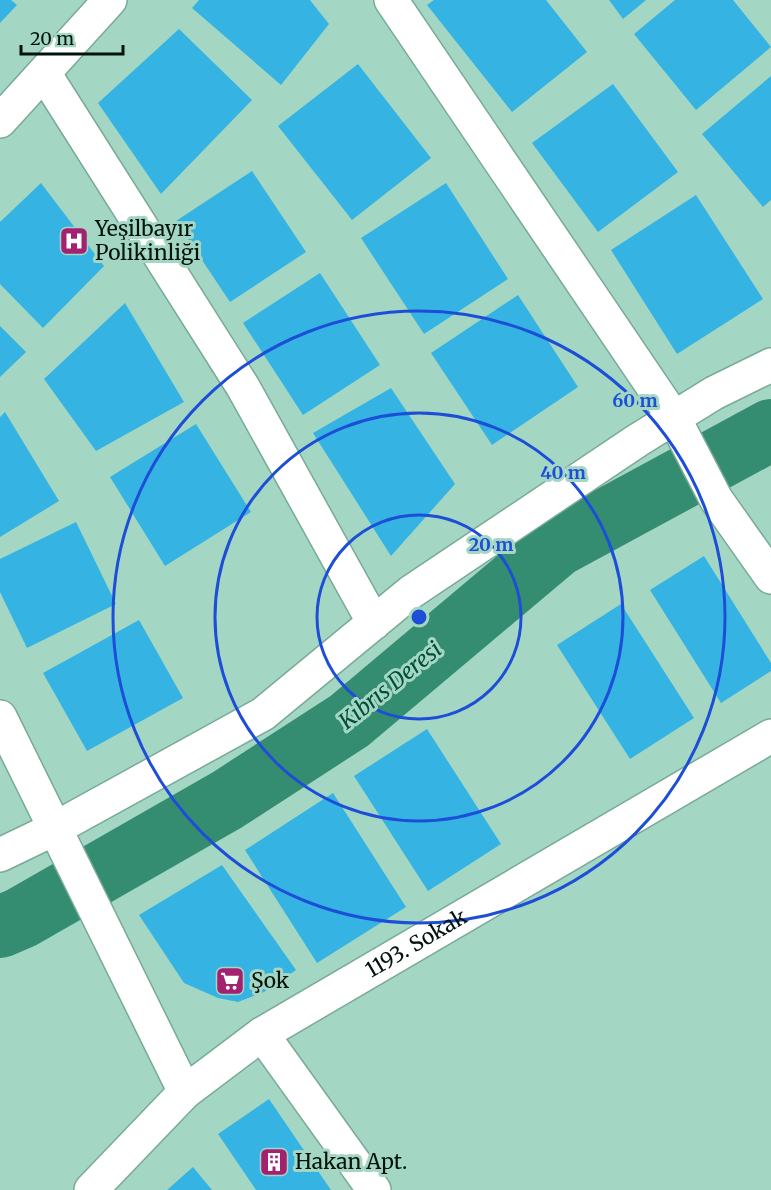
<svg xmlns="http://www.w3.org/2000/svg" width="771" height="1190" viewBox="0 0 771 1190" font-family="Merriweather,serif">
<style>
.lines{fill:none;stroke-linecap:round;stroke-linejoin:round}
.river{stroke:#348d71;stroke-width:62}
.building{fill:#35b3e3}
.street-casing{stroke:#78aa97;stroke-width:36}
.secondary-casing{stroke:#78aa97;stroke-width:36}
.street{stroke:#fff;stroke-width:33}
.secondary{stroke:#fff;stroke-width:33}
.ring{fill:none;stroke:#1d4ed8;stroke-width:3}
.labels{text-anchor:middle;stroke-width:6;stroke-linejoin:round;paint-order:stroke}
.poi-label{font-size:21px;fill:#02130d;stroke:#a4d7c3;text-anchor:start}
.street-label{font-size:21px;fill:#02130d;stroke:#a4d7c3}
.water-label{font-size:22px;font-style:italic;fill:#014f3b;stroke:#a4d7c3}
.centre{fill:#1d4ed8;stroke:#a4d7c3;stroke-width:3}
.ring-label{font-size:18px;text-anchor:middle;font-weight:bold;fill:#1d4ed8;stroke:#a4d7c3;stroke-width:6;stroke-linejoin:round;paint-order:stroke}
</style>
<rect width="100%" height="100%" fill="#a4d7c3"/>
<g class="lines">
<!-- river -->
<path class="river" d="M 0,927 L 21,918 L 227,800 L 349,721 L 557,546 L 771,430"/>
</g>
<!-- building -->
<path class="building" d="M 0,0 L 11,0 L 17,5 L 0,23 Z
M 199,0 L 310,0 L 329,24 L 281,85 L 192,8 Z
M 434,0 L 546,0 L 587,52 L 512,112 L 427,5 Z
M 609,0 L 646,0 L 623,19 Z
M 675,0 L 733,0 L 771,47 L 696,110 L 634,34 Z
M 179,29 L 252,100 L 161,194 L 98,103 Z
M 358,64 L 431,158 L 352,220 L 278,126 Z
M 771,76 L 771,200 L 763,207 L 702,134 Z
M 613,84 L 678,172 L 598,232 L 532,143 Z
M 252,171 L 306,252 L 230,302 L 176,221 Z
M 41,183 L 104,266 L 43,328 L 0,284 L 0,222 Z
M 446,183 L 508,279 L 424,334 L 361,238 Z
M 696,195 L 763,299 L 677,354 L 611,250 Z
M 320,273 L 380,365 L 303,415 L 243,323 Z
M 518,295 L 578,387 L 492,445 L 431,353 Z
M 125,303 L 184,402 L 96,451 L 44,379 Z
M 0,326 L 26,352 L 0,377 Z
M 391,388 L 455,484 L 391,556 L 313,433 Z
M 5,412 L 59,501 L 0,537 L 0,417 Z
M 196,424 L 251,512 L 165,566 L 110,477 Z
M 76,522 L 116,604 L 27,648 L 0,592 L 0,559 Z
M 704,556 L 771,663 L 771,671 L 721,703 L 650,590 Z
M 621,604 L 694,718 L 630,759 L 557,645 Z
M 139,620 L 183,698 L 87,751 L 43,673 Z
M 427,729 L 501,844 L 428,891 L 354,776 Z
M 333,793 L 406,907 L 317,963 L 245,850 Z
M 222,865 L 296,970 L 264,992 L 238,1002 L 218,998 L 184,983 L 139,915 Z
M 269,1099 L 331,1190 L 256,1190 L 218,1134 Z
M 193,1167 L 212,1190 L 167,1190 Z"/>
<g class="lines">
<!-- street casing -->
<g class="street-casing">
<path id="street" d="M 391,0 L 674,418 L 716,499 L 771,577
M 44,73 L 243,387 L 374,623
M 0,717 L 185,1092
M 0,855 L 56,828 L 263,714 L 411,592 L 638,440 L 714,393 L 771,365
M 262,1034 L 374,1190"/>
</g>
<!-- secondary casing -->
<g class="secondary-casing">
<g id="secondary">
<path d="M 0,121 L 110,0"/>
<path id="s1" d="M 91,1190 L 185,1092 L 262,1034 L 771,736"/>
</g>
</g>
<!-- street -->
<use href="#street" class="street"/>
<!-- secondary -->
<use href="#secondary" class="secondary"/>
</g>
<!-- distance rings -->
<g class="ring">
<circle cx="419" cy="617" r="102"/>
<circle cx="419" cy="617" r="204"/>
<circle cx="419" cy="617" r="306"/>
</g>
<!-- icons -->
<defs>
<g id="hospital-square" transform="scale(1.5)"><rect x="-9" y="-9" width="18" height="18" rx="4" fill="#a32170" stroke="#a4d7c3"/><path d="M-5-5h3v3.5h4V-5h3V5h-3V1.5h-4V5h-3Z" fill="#fff"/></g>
<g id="supermarket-square" transform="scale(1.5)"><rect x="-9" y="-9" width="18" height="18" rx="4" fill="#a32170" stroke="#a4d7c3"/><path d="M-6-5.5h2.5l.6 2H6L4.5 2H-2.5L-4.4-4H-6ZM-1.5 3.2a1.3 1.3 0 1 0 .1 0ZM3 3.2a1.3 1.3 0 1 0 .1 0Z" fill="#fff"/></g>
<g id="building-square" transform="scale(1.5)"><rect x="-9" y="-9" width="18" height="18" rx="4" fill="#a32170" stroke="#a4d7c3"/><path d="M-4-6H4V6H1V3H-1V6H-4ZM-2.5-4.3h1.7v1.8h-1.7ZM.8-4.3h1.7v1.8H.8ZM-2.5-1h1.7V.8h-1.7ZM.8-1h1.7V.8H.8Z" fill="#fff"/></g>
</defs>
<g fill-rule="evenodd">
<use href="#hospital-square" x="74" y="241"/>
<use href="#supermarket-square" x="230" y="981"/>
<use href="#building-square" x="274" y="1162"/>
</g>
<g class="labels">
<!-- poi labels -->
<g class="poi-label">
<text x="95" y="236">Yeşilbayır<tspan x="95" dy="24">Polikinliği</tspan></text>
<text x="251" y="988">Şok</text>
<text x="295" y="1169">Hakan Apt.</text>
</g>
<!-- street labels -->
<g class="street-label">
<text dy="7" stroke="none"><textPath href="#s1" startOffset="411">1193. Sokak</textPath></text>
</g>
<!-- water labels -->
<g class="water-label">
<text transform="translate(390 685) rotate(-39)" y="8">Kıbrıs Deresi</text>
</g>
</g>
<circle cx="419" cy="617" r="9" class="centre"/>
<g class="ring-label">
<text x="635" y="407">60 m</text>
<text x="563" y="479">40 m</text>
<text x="491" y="551">20 m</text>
</g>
<!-- scale -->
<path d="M21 45v9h102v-9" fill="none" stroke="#02130d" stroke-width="3"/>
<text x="30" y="45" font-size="18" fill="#02130d" stroke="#a4d7c3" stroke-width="4.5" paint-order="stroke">20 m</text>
</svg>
